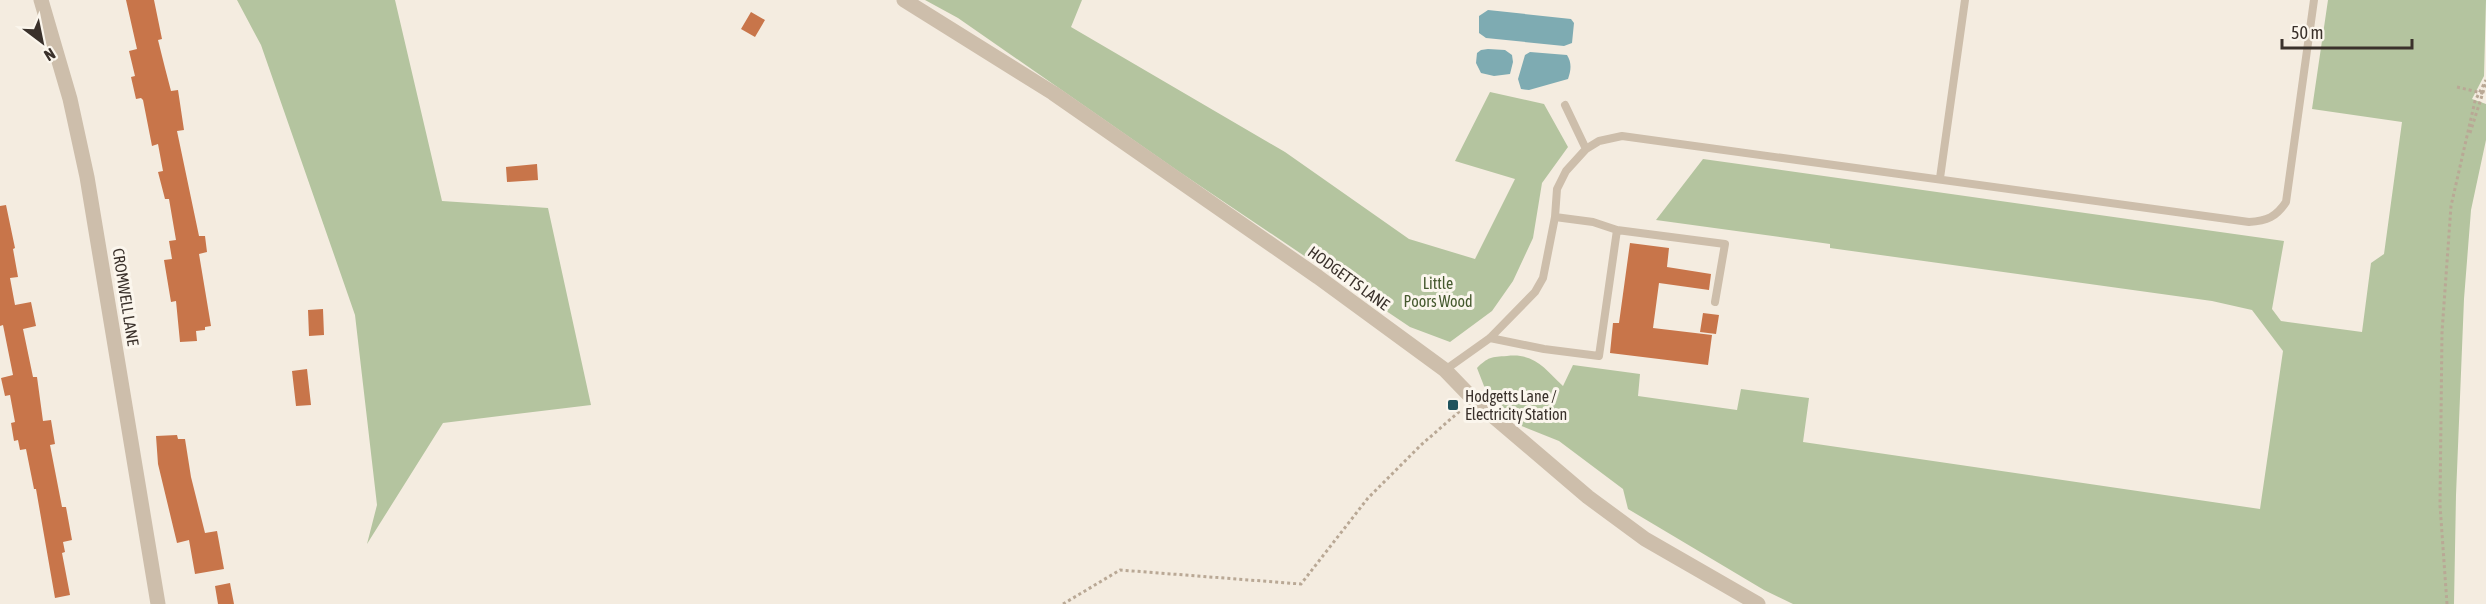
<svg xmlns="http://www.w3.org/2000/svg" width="2486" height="604" viewBox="0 0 2486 604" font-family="'Asap Condensed',sans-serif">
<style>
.green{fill:#b4c49f}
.water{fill:#7eabb2}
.building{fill:#c8754a}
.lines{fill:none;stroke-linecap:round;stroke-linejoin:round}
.path{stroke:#b9a895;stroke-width:3;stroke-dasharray:3 3;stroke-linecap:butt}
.service{stroke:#cdbeab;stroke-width:8}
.tertiary{stroke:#cdbeab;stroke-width:15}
.poi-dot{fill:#1f535d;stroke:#fbf6ed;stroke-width:2}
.labels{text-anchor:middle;stroke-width:6;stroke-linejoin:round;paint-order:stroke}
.street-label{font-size:16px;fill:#3a312b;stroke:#fbf6ed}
.park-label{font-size:16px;fill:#45592e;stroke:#fbf6ed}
.poi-label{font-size:16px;fill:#3a312b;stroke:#fbf6ed;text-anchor:start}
</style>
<rect width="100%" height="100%" fill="#f4ece0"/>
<!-- green -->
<path class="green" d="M 237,0 L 395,0 L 442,201 L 548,208 L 591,405 L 443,423 L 367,544 L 377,505 L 355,315 L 261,45 Z
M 925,0 L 1082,0 L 1071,27 L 1285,152 L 1409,239 L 1475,259 L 1515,179 L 1455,161 L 1490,92 L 1544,104 L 1568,147 L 1542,183 L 1533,238 L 1513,281 L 1492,311 L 1450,342 L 1410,327 L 1178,171 L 958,18 Z
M 2328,0 L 2486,0 L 2484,76 L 2472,99 L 2486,104 L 2486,140 L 2471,210 L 2464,299 L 2456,495 L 2454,604 L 1793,604 L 1764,590 L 1628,509 L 1623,489 L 1559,441 L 1519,425 L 1484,386 L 1477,368 C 1488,357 1491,357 1507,356 C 1535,353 1544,368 1563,386 L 1573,365 L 1640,374 L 1638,396 L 1737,410 L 1741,389 L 1809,398 L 1803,442 L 2260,509 L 2283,351 L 2252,310 L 2212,301 L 1830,248 L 1830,244 L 1656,220 L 1703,159 L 2284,241 L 2272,309 L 2281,321 L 2362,332 L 2371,263 L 2384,254 L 2402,122 L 2312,109 Z"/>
<!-- water -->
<path class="water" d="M 1488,10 L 1571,19 L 1574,23 L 1572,43 L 1564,46 L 1486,38 L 1479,33 L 1479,16 Z
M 1488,49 L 1505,50 L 1512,55 L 1513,62 L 1510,74 L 1494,76 L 1481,73 L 1476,63 L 1477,53 L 1481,50 Z
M 1530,52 L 1567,55 C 1572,63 1571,70 1568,79 L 1529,90 L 1521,89 L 1518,79 L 1525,55 Z"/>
<!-- building -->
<path class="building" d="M 126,0 L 154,0 L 162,39 L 158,40 L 165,68 L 171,91 L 178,90 L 184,130 L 177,131 L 199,236 L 205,236 L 207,252 L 199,254 L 211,326 L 205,327 L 205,330 L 196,331 L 197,341 L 180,342 L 176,301 L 171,302 L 164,260 L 172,259 L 169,241 L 176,240 L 169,199 L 165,199 L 158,172 L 163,171 L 158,144 L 152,146 L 143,100 L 141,98 L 136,99 L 131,77 L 135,76 L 129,51 L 137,49 Z
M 751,12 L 765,20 L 755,37 L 741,29 Z
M 537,164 L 538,180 L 507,182 L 506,167 Z
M 6,205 L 15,248 L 13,249 L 18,277 L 10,278 L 15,305 L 31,302 L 36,326 L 23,329 L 33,377 L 37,377 L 43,421 L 51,420 L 55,444 L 50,445 L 62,507 L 66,507 L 72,540 L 63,542 L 65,552 L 62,553 L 70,595 L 55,598 L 36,489 L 34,489 L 26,449 L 20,450 L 18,440 L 14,441 L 11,423 L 15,422 L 10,395 L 5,396 L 1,378 L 13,375 L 3,325 L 0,326 L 0,206 Z
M 1630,243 L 1669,248 L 1667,267 L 1711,274 L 1709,290 L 1659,283 L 1653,328 L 1712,335 L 1708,365 L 1610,353 L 1613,323 L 1619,323 Z
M 323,309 L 324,335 L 309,336 L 308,310 Z
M 1703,313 L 1719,315 L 1716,334 L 1700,332 Z
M 307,369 L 311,405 L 296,406 L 292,371 Z
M 177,435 L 178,439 L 185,439 L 191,477 L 205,533 L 217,531 L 224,569 L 195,574 L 189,540 L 177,543 L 158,464 L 156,436 Z
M 230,583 L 234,604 L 218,604 L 215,586 Z"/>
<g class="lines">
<!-- path -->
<path class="path" d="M 2457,87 L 2486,94
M 2470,133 L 2486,83
M 1063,604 L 1120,570 L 1301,584 L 1368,498 L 1421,445 L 1461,410
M 2447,604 L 2440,505 L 2442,332 L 2451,206 L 2475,101 L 2486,80"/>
<!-- service -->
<path class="service" d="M 1565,105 L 1586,149
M 1940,178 L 1965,0
M 1555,217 L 1593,222 L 1617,230
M 1490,338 L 1544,349 L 1599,356 L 1617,230 L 1725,244 L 1715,302
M 1445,370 L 1490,338 L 1535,292 L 1543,278 L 1555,217 L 1557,189 L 1566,171 L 1586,149 L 1599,141 L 1622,136 L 2249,222 C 2267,221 2276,217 2286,202 L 2314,0"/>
<!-- tertiary -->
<path class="tertiary" d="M 41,0 L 70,99 L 87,177 L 158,604
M 904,0 L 1053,93 L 1318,277 L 1445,370 L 1473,399 L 1588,497 L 1645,539 L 1758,604"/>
</g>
<!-- markers -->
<rect class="poi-dot" x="1447" y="399" width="12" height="12" rx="3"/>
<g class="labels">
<!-- street labels -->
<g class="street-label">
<text transform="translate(1349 278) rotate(36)" y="6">HODGETTS LANE</text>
<text transform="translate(126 297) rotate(81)" y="6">CROMWELL LANE</text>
</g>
<!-- park labels -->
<g class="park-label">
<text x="1438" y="289">Little<tspan x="1438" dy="18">Poors Wood</tspan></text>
</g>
<!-- poi labels -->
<g class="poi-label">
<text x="1465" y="402">Hodgetts Lane /<tspan x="1465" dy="18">Electricity Station</tspan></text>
</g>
</g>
<!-- north arrow -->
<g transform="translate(42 42) rotate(148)" stroke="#fbf6ed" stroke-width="4.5" paint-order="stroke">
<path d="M0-4.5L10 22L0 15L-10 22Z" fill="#3a312b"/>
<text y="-9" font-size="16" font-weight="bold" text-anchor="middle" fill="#3a312b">N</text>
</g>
<!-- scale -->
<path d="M2282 39v9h130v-9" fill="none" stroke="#3a312b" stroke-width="3"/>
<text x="2291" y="39" font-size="18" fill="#3a312b" stroke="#fbf6ed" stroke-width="4.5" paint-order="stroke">50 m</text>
</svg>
